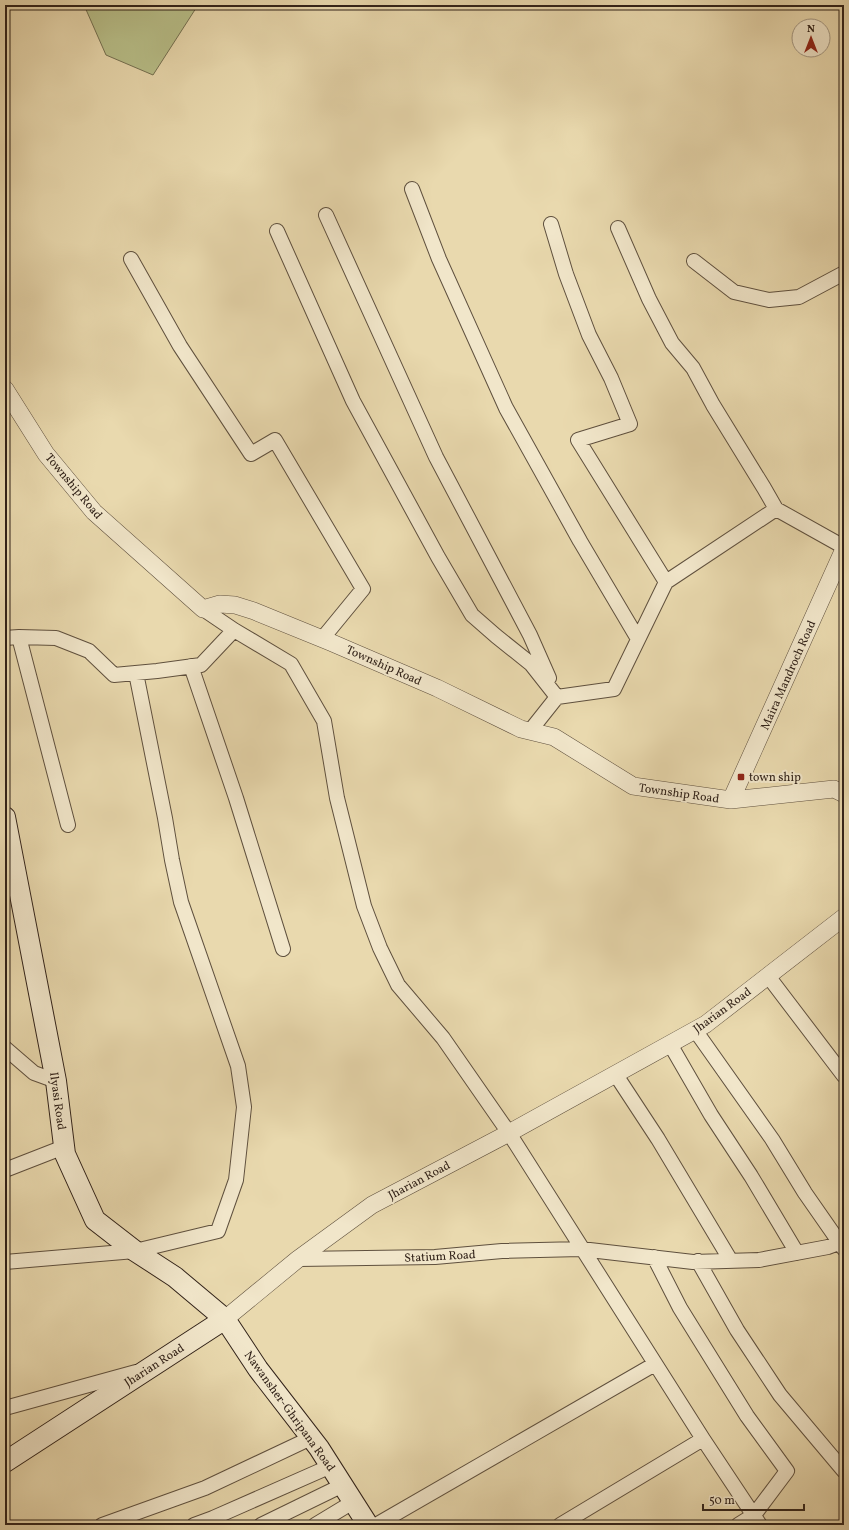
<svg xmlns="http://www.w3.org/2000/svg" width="849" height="1530" viewBox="0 0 849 1530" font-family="Vollkorn,serif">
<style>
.green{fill:#b8bf89;stroke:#747051}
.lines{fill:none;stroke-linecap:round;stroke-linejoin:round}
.minor-casing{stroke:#5f503e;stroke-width:16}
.tertiary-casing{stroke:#5f503e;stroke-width:18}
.secondary-casing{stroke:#312219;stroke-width:22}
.minor{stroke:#f1e6ca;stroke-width:14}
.tertiary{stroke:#f1e6ca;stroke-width:17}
.secondary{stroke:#f1e6ca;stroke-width:20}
.poi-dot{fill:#8f2418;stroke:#f1e6ca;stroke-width:1.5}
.labels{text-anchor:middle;stroke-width:4;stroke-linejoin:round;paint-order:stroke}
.street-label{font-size:12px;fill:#312219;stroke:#f1e6ca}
.poi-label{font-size:12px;fill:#312219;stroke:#f1e6ca;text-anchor:start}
</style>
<rect width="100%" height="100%" fill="#e9d9ae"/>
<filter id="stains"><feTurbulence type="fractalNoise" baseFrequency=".005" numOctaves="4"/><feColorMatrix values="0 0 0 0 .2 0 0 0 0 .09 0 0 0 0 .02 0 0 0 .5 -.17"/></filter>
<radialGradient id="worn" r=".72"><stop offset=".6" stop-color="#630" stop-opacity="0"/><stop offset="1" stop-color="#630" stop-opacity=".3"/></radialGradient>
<!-- green -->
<path class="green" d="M 84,5 L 198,5 L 153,75 L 106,55 Z"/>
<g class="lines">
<!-- minor casing -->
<g class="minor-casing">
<path id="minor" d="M 412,189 L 439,259 L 506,408 L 580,541 L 638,639
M 326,215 L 436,457 L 530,635 L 549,678
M 551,224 L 566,274 L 589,335 L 611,378 L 630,424 L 578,440 L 666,582
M 618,228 L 649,299 L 672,343 L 693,368 L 713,405 L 764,488 L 776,509
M 277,231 L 353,401 L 438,557 L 472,615 L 496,636 L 531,664 L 557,697
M 131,259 L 180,346 L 251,454 L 275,440 L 363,589 L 322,639
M 694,261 L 734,292 L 769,300 L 799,297 L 844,273
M 203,609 L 234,630 L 291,664 L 324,721 L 337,798 L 364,906 L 380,948 L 398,985 L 443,1038 L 509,1133 L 703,1439 L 760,1525
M 19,637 L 68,825
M 5,638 L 19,637 L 56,638 L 89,651 L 114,675 L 157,671 L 201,665 L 234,630
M 191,666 L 236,798 L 283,949
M 530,731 L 557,697 L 614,689 L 666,582 L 776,509 L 844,547
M 768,976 L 844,1076
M 695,1030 L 772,1139 L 805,1193 L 844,1249
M 670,1044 L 711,1115 L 751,1176 L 797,1253
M 5,1048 L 34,1073 L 56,1081
M 616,1075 L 658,1139 L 731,1261
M 5,1170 L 64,1147
M 654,1257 L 680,1308 L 747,1416 L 787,1471 L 754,1515 L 738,1525
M 298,1259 L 435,1257 L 502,1251 L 581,1249 L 693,1262 L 759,1260 L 828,1247 L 844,1241
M 698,1261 L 737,1330 L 780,1395 L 844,1471
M 5,1262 L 135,1251 L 218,1231 L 236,1180 L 244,1107 L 238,1066 L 181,902 L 172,860 L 165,818 L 136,673
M 5,1408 L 136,1372
M 102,1525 L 205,1488 L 311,1438
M 194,1525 L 213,1518 L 331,1466
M 261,1525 L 343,1485
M 315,1525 L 353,1502
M 376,1525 L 655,1364
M 560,1525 L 703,1439"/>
</g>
<!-- tertiary casing -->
<g class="tertiary-casing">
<path id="tertiary" d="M 5,389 L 46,454 L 94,512 L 203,609 L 220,604 L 235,605 L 254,611 L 330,642 L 437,688 L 521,729 L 554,737 L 633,786 L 731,800 L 834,789 L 844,794
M 731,800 L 844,549
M 225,1319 L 298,1259 L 372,1205 L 509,1133 L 706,1024 L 844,917"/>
</g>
<!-- secondary casing -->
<g class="secondary-casing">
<path id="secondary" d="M 5,817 L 56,1081 L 65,1154 L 95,1220 L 135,1251 L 175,1277 L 225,1319 L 258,1369 L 319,1448 L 368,1525
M 5,1462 L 225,1319"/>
</g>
<!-- minor -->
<use href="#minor" class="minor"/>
<!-- tertiary -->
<use href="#tertiary" class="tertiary"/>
<!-- secondary -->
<use href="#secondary" class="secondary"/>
</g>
<!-- markers -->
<rect class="poi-dot" x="737" y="773" width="8" height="8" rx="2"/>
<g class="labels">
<!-- street labels -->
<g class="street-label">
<text transform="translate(74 486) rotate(50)" y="4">Township Road</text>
<text transform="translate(384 665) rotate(24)" y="4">Township Road</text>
<text transform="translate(788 675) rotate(-66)" y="4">Maira Mandroch Road</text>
<text transform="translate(679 793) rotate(8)" y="4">Township Road</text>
<text transform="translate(722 1010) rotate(-36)" y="4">Jharian Road</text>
<text transform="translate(58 1101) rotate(82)" y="4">Ilyasi Road</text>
<text transform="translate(419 1180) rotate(-28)" y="4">Jharian Road</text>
<text transform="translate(440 1256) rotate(-3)" y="4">Statium Road</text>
<text transform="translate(154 1365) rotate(-33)" y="4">Jharian Road</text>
<text transform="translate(290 1411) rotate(54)" y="4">Nawansher-Ghripana Road</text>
</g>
<!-- poi labels -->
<g class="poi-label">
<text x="749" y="781">town ship</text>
</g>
</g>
<!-- margin -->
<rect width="849" height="1530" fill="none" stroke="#e9d9ae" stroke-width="20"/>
<rect x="6" y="6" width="837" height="1518" fill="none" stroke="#312219" stroke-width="2"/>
<rect x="10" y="10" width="829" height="1510" fill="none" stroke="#312219"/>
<!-- north arrow -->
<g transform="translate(811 38)"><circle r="19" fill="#f1e6ca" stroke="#a49883"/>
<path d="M0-3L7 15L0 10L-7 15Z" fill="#8f2418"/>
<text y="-6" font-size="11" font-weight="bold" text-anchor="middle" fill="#312219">N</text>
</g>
<!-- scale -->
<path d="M703 1504v6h101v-6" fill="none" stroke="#312219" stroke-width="2"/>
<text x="709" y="1504" font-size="12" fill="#312219" stroke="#f1e6ca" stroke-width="3" paint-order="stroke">50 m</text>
<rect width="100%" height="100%" filter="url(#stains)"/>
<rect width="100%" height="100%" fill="url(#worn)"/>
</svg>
